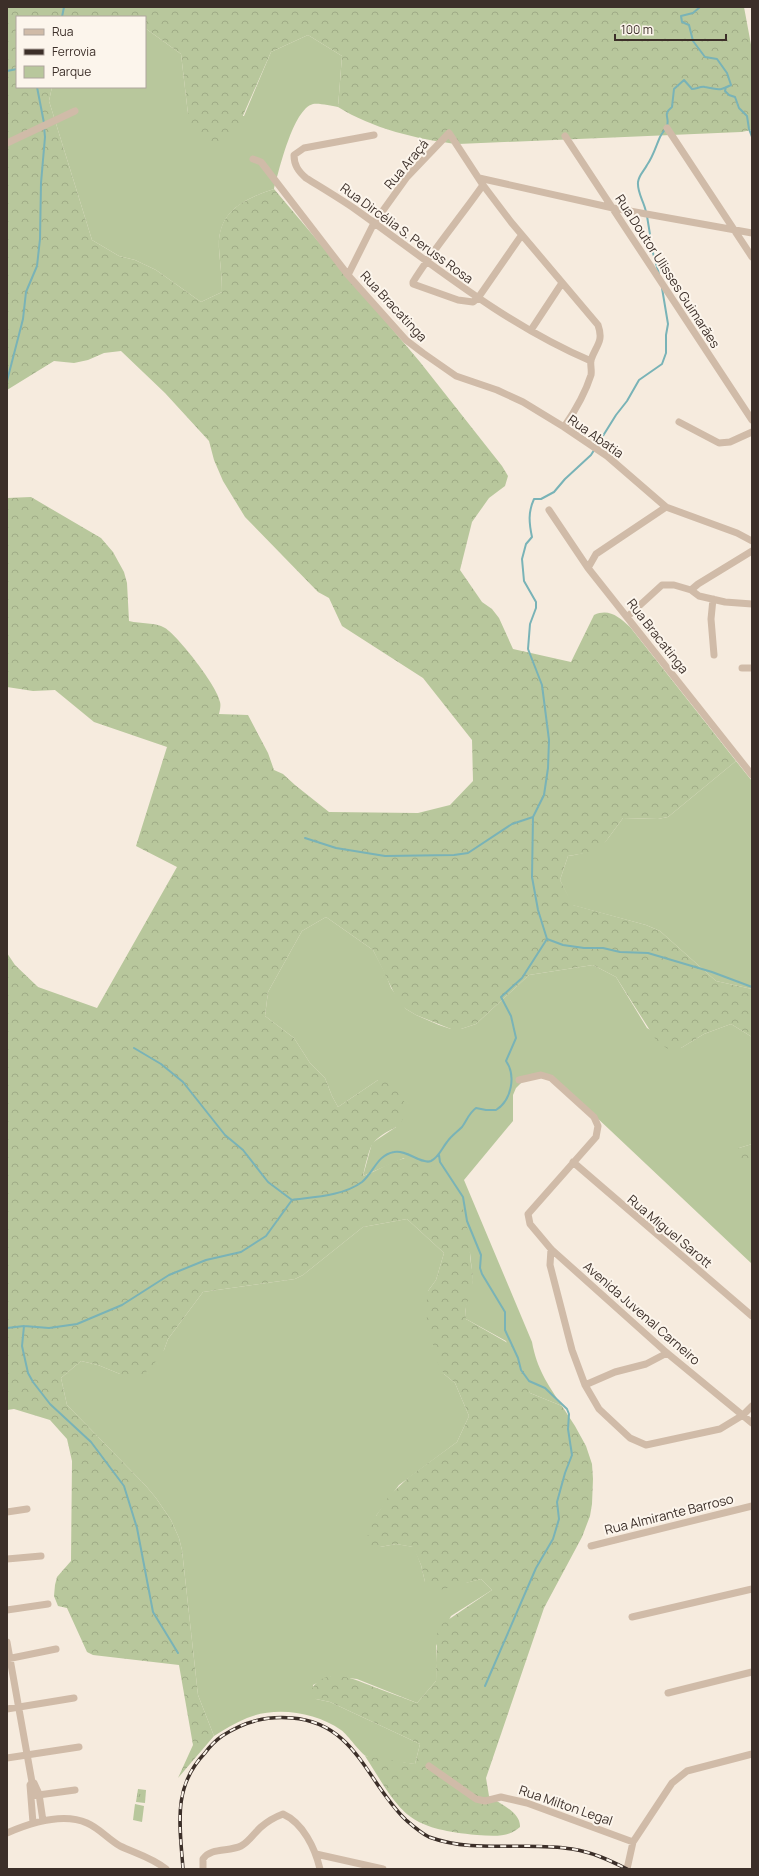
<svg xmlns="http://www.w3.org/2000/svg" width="759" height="1876" viewBox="0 0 759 1876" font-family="Manrope,sans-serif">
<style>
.green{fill:#b8c79c}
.forest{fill:url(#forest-crowns)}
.park{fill:url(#park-tufts)}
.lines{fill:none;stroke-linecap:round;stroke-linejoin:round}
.stream{stroke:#79b3b7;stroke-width:2}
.street{stroke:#d0bba8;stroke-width:7}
.rail-casing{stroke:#3c2f29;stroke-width:3.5}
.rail{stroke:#fcf5ec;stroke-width:2;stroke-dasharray:6;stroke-linecap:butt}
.labels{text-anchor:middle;stroke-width:4;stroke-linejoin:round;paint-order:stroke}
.street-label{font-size:13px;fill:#3c2f29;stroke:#fcf5ec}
</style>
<defs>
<pattern id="forest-crowns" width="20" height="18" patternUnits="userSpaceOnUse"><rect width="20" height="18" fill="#b8c79c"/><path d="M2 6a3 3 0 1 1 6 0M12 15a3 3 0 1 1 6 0" fill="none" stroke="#9fab86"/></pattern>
<pattern id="park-tufts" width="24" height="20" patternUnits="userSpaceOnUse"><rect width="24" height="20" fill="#b8c79c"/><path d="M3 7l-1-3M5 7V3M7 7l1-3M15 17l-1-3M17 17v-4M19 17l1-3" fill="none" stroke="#9fab86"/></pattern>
</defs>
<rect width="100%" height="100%" fill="#f6ebde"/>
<!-- green -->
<path class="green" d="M 145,28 L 181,54 L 188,114 L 244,116 L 271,52 L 308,35 L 342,56 L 338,107 C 331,106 320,103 313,104 C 293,109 279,171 274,189 C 244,199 217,211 219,249 C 220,263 222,277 222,292 L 201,302 L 156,270 L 135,260 L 119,256 L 92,240 L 49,101 L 52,87 L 145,87 Z
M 736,761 L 752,781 L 752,989 L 716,981 L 660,931 L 646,925 L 572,905 L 560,880 L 568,856 C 605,850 601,847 623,818 L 658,819 L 668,817 Z
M 326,917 L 373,950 L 386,975 L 391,988 L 406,1009 L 416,1015 L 439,1025 L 451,1029 L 461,1029 L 476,1024 L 529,975 L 593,965 L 616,977 L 647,1028 L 681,1048 L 704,1034 L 731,1024 L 752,1037 L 752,1144 L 739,1148 L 752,1166 L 752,1264 L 558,1081 L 540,1076 L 523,1081 L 516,1088 L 513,1095 L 513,1121 L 464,1180 L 532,1342 C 537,1369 547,1383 562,1406 L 530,1393 L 506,1341 L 466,1319 L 466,1305 L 473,1281 L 470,1253 L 404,1158 L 363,1176 L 372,1143 L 396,1127 L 378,1080 L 338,1107 L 332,1096 L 325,1078 L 310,1063 L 294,1038 L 265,1016 L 268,992 L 302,931 Z
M 407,1219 L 444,1253 L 436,1280 L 428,1291 L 444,1374 L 455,1383 L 469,1416 L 457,1442 L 399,1485 L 376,1516 L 380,1547 L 396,1544 L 414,1547 L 421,1565 L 425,1582 L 465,1583 L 481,1579 L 492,1590 L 451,1616 L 436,1646 L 437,1663 L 436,1681 L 417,1703 L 357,1679 L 332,1676 L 313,1685 L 316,1699 L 330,1702 L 420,1744 L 415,1764 C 402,1762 377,1761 366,1756 C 361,1754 348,1735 341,1730 C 315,1712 276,1706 247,1718 C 235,1723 225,1729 214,1736 L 198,1695 L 182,1550 L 179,1538 L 171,1520 L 156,1498 L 146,1486 L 67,1405 L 61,1378 L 81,1361 L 98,1365 L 120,1374 L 164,1350 L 168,1339 L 203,1292 L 295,1279 L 303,1275 L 363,1227 Z
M 135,1804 L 144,1806 L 142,1822 L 133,1820 Z"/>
<!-- forest -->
<path class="forest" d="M 7,7 L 744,7 L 752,50 L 752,130 L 741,132 L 458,144 C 419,140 371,128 338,107 L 342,56 L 308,35 L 271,52 L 238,127 L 225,139 L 211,143 L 202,140 L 191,126 L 188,114 L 181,54 L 145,28 L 145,17 L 17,17 L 17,87 L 52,87 L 49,101 L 92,240 L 119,256 L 135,260 L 156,270 L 201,302 L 222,292 C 222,277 220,263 219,248 C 217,211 244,199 274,189 L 420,362 L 502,466 L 508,476 L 505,486 L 489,498 L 472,522 L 460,570 L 482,602 L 492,609 L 499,618 L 513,649 L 571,662 L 594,615 C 609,608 619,617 630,627 L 736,761 L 668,817 L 658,819 L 623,818 L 601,848 L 592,852 L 568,856 L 560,880 L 573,905 L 646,925 L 660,931 L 716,981 L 752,989 L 752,1037 L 731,1024 L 704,1034 L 681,1048 L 670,1050 L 658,1043 L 616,977 L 593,965 L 529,975 L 476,1024 L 461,1029 L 451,1029 L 416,1015 L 406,1009 L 398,1001 L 373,950 L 326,917 L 302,931 L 268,992 L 265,1016 L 294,1038 L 310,1063 L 325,1078 L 332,1096 L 338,1107 L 378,1080 L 386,1080 L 397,1088 L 407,1107 C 402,1132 389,1126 374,1142 C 369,1147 365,1168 363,1176 C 380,1171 396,1156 414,1158 C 425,1159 432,1167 439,1174 C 467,1201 466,1217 470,1253 C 470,1262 473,1271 473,1280 C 473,1289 469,1296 467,1304 C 465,1308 466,1314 466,1319 L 513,1346 L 521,1361 L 530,1393 L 562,1406 L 575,1426 L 586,1446 L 592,1464 L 593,1479 L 592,1504 L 590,1516 L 582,1537 L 544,1608 L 486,1778 L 489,1796 C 500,1804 521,1812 520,1827 C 508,1838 493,1836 477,1835 C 405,1828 402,1814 365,1756 L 415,1764 L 420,1744 L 330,1702 L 316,1699 L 309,1694 C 323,1664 351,1678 374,1687 C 388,1692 403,1698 417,1703 L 436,1681 L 437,1634 L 442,1624 L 492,1590 L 481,1579 L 440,1590 L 431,1589 L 425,1582 L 421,1565 L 413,1547 L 396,1544 L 380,1547 L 371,1545 L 367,1537 L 376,1516 L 389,1496 L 409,1477 L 457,1442 L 469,1416 L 455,1383 L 444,1374 L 437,1361 L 427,1319 L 426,1307 L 428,1291 L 436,1280 L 444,1253 L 407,1219 L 363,1227 L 303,1275 L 295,1279 L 203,1292 L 168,1339 L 164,1350 L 151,1368 L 143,1374 L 131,1376 L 120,1374 L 98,1365 L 81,1361 L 61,1378 L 67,1405 L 146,1486 L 156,1498 L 171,1520 L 179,1538 L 182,1550 L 198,1695 L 214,1736 L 178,1778 L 193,1745 L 179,1665 L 93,1655 L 87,1652 L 67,1608 L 58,1606 L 54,1596 L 55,1585 L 57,1577 L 71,1561 L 72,1461 L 67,1439 L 50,1420 L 14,1409 L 7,1410 L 7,953 L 15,965 L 38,987 L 97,1008 L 177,867 L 136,846 L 167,747 L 94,722 L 55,690 L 33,691 L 7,687 L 7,498 L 31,497 L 101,538 L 113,552 L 124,572 L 127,583 L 129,621 C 141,624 155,622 165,628 C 178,636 218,687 220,702 C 221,705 220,710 219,714 L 248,715 L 268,753 L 274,770 L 283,774 L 295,785 L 329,812 L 418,813 L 450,805 L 473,781 L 472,740 L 423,678 L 342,626 L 329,598 L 318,592 L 245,517 L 223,481 L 214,460 L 209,441 L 165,393 L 121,351 L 104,353 L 88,360 L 74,363 L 54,361 L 7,390 Z
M 752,1144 L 752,1166 L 736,1158 L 735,1152 L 739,1148 Z"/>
<!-- park -->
<path class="park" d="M 138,1789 L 146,1790 L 145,1803 L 136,1802 Z"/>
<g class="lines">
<!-- stream -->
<path class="stream" d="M 62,17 L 64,7
M 7,71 L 17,69
M 37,87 L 44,123
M 726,87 L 725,91 L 729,95 L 735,97 L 739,108 L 747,116 L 749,129 L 752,137
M 646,212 C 644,201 637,193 638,182 C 639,175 644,171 647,165 C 653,157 656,146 660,137 C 662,133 665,130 667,126 C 670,117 662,115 672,107 L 674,89 L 684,80 L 692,89 C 696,89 701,86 705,87 C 719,89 717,92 731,85 L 727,73 L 717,59 L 705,57 L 693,41 L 689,25 L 682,22 L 681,16 L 693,13 L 700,7
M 647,216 L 653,253 L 659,274
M 7,381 L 23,319 L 26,292 L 37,266 L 40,239 L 41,183 L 45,137 L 44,127
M 305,838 L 336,848 L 385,856 L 454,855 L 468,853 L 512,824 L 533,817
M 547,939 L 563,945 L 584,948 L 603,948 L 620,952 L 648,953 L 712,972 L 752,987
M 134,1048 L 161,1064 L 183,1082 L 225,1135 L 243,1150 L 268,1182 L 292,1200
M 439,1155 L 440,1162 L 463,1197 L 467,1221 L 481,1255 L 480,1268 L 482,1274 L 505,1312 L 505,1330 L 518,1358 L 521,1370 L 529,1381 L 545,1388 L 567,1409 L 569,1414 L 568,1429 L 572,1455 L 565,1473 L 557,1502 L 559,1519 L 553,1539 L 536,1568 L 485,1686
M 24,1326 L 22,1346 L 28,1373 L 33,1382 L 50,1404 L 91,1442 L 124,1486 L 137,1528 L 153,1612 L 178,1653
M 7,1328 L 24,1326 L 49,1328 L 77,1324 L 122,1305 L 169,1275 L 206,1260 L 241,1252 L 266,1236 L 292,1200 C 314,1197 343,1196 362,1182 C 374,1172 377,1155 394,1152 C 406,1149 422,1165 431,1161 C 439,1157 442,1148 447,1142 C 451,1136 457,1132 462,1127 C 467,1120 469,1113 476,1108 L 486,1110 L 496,1110 C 512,1100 516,1075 506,1061 L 516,1038 L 511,1016 L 501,997 L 522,978 L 547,939 L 538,910 L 532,877 L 533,817 L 544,795 L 548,768 L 549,740 L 542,685 L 528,649 L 530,624 L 536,608 L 536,602 L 524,581 L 522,559 L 526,544 L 532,537 C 529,523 528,512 534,499 L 541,499 L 554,492 L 565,479 L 591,455 L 616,415 L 627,401 L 639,380 L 662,364 L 666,353 L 666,335 L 668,324 L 662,288"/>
<!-- street -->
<path class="street" d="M 667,128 L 752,257
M 374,135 L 304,148 L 294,155 C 294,165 298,171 306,178 C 322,188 339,198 355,209 C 431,263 504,324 591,361
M 565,136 L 752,420
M 7,143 L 75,111
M 253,159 L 261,162 L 348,275 L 406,340 L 423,353 L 456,376 L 497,390 L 523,402 L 564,427 L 607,456 L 666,507 L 737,533 L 752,541
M 479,178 L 613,208 L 752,233
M 483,185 C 460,218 434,248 413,282 L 413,284 L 458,300 L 473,302 L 478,298 L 521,236
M 348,275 L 374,223 L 407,177 L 449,133 L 483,185 L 511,222 L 598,325 C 604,342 596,345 591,360 C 590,365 592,370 591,375 C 585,394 575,411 564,427
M 531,330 L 562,283
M 679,422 L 719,443 L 730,442 L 752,432
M 549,510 L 588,568 L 752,775
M 588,568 L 596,554 L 666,507
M 691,590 L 698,584 L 752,551
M 713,599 L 711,619 L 714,655
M 627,617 L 662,585 L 674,585 L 691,590 L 699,596 L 725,602 L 752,604
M 742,668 L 752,668
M 519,1080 L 541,1075 L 551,1078 L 594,1117 L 598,1126 L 596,1137 L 528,1214 L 530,1224 L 551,1249 L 667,1353 L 752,1423
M 573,1162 L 752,1316
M 551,1249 L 550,1265 L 572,1350 L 585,1385 L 599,1409 L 630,1438 L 646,1445 L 720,1429 L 743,1415 L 752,1406
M 585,1385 L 615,1372 L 646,1364 L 667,1353
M 7,1512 L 27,1509
M 591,1546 L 752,1506
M 7,1559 L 41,1556
M 7,1610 L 48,1604
M 632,1617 L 752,1589
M 7,1642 L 32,1782 L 30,1785 L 33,1823
M 7,1659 L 56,1649
M 668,1693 L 752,1672
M 7,1709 L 74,1698
M 7,1758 L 79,1747
M 429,1766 L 476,1799 L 485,1801 L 501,1797 L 527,1803 L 633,1842
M 32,1782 L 34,1783 L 39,1794 L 43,1821
M 31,1796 L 75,1790
M 7,1833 C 30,1823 62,1812 87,1823 C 99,1828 108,1839 120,1846 C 135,1853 153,1858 166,1869
M 316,1854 L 383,1869
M 203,1869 L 203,1859 C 211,1847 229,1852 241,1846 C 249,1842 254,1833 261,1827 C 268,1821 275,1817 283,1814 C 303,1823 315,1848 320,1869
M 627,1869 L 633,1842 L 672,1783 L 687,1771 L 752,1754"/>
<!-- rail casing -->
<g class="rail-casing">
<path id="rail" d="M 183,1869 C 180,1826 172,1787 205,1753 C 210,1746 215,1741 222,1736 C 245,1721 266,1716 292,1718 C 356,1723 367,1783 406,1820 C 413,1826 421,1833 429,1837 C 475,1854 525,1841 572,1849 C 592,1852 609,1860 627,1869"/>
</g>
<!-- rail -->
<use href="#rail" class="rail"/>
</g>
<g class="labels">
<!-- street labels -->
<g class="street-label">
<text transform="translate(406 164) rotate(-50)" y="5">Rua Araçá</text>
<text transform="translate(407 233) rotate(36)" y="5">Rua Dircélia S. Peruss Rosa</text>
<text transform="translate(668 271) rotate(57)" y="5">Rua Doutor Ulisses Guimarães</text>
<text transform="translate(394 306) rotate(47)" y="5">Rua Bracatinga</text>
<text transform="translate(596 436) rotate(35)" y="5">Rua Abatia</text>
<text transform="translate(658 636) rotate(52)" y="5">Rua Bracatinga</text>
<text transform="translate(670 1231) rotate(40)" y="5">Rua Miguel Sarott</text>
<text transform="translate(642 1313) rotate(41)" y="5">Avenida Juvenal Carneiro</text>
<text transform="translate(669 1514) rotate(-14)" y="5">Rua Almirante Barroso</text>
<text transform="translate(566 1805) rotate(19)" y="5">Rua Milton Legal</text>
</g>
</g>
<!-- border -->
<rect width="759" height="1876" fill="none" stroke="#3c2f29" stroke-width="16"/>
<!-- legend -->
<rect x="16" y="16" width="130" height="72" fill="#fcf5ec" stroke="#afa69e"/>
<rect x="24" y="29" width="20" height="6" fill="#d0bba8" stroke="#afa69e"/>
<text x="52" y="36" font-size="12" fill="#3c2f29">Rua</text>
<rect x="24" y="49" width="20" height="6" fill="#3c2f29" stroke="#afa69e"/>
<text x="52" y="56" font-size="12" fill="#3c2f29">Ferrovia</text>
<rect x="24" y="66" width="20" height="12" fill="#b8c79c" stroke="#afa69e"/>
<text x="52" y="76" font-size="12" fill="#3c2f29">Parque</text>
<!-- scale -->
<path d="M615 34v6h111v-6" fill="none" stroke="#3c2f29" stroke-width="2"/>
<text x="621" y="34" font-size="12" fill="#3c2f29" stroke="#fcf5ec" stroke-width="3" paint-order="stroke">100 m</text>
</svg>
